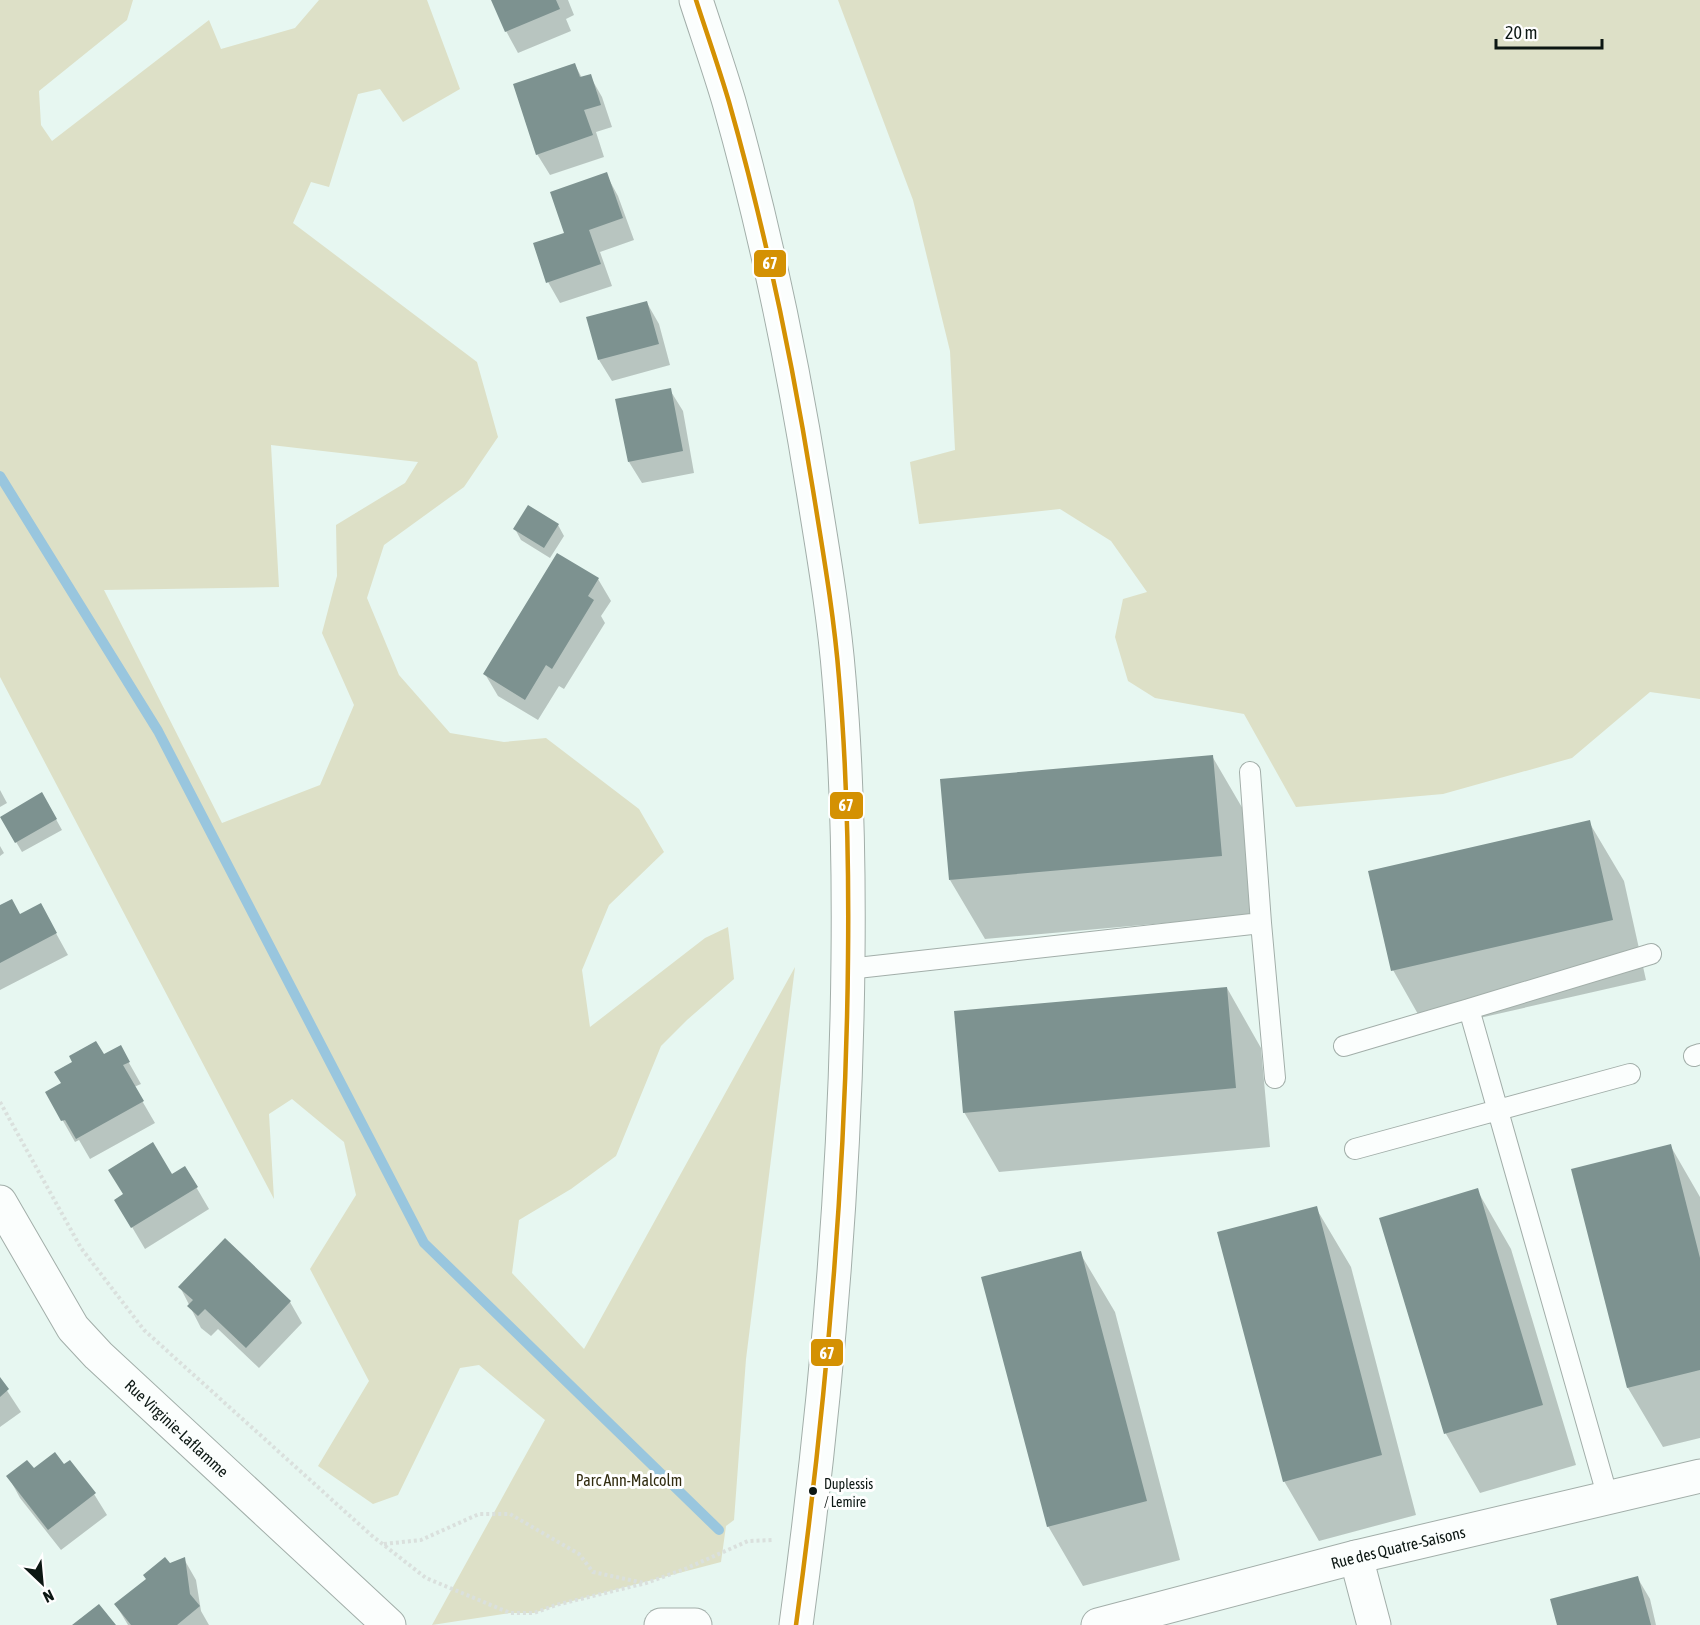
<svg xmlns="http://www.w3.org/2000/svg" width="1700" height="1625" viewBox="0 0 1700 1625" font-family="'Asap Condensed',sans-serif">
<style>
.green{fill:#dde0c7;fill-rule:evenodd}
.shadow{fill:#0003}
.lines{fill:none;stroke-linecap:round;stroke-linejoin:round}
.stream{stroke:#99c6de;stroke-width:10}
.building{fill:#7d9290}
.lane-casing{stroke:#a2aea9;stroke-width:22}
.street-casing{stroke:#a2aea9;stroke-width:35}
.secondary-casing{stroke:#a2aea9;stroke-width:35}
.path{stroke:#dae0dd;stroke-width:4;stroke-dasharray:3 3;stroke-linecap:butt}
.lane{stroke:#fbfefd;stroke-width:20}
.street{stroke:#fbfefd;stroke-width:33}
.secondary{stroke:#fbfefd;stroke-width:33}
.bus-1-casing{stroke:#fff;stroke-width:9}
.bus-1{stroke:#d49103;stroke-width:4.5}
.bus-dot{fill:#0c1713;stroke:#fff;stroke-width:2}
.labels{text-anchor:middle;stroke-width:6;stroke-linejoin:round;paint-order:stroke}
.bus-label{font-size:14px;fill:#0c1713;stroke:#fff;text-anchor:start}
.street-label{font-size:16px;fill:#0c1713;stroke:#fff}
.park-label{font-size:16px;fill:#302b0f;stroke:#fff}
.line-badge{stroke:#fff;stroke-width:2}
.badge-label{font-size:16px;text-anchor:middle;font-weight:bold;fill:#fff}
</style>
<rect width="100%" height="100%" fill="#e7f7f1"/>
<!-- green -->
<path class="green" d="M 0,0 L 133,0 L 127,20 L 39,91 L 41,125 L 52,141 L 209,20 L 221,49 L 295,28 L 319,0 L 427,0 L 460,89 L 403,122 L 380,89 L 358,94 L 329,187 L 311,182 L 293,223 L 477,362 L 498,437 L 464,487 L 384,545 L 367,598 L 399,675 L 450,733 L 504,742 L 546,738 L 639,809 L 664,852 L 609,905 L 582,970 L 590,1027 L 705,938 L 728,927 L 734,979 L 687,1020 L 661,1046 L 616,1156 L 571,1189 L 519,1220 L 512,1273 L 584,1349 L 795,967 L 746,1359 L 734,1520 L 726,1526 L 721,1562 L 557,1605 L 534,1613 L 510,1613 L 432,1625 L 545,1420 L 479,1365 L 460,1368 L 398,1495 L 373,1504 L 318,1466 L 369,1381 L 310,1269 L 356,1195 L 344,1142 L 292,1099 L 269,1114 L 274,1199 L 0,677 ZM 271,445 L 418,462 L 405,483 L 336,525 L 337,576 L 322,633 L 354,705 L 320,785 L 222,823 L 104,590 L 279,587 Z
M 838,0 L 1700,0 L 1700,699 L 1650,692 L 1572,758 L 1443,794 L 1296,807 L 1244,714 L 1155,698 L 1128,681 L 1115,637 L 1123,599 L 1147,592 L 1111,541 L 1060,509 L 919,524 L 910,462 L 955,450 L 950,351 L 913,200 Z"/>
<!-- shadow -->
<path class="shadow" d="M 493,0 L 568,0 L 574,15 L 566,19 L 571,31 L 518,53 L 506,31 Z
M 575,65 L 582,78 L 590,76 L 602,97 L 612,127 L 596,132 L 604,157 L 550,175 L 537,154 Z
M 606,174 L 618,196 L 634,240 L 600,252 L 612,286 L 560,303 L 548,282 Z
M 647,303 L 659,324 L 670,365 L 612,381 L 599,360 Z
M 670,390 L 683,411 L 694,473 L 642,483 L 629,462 Z
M 558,525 L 564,536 L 550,558 L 521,540 L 515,529 Z
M 598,579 L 611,601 L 601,616 L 605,623 L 564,689 L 559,686 L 538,720 L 498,696 L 485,674 Z
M 1212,756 L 1247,816 L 1255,915 L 985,939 L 950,880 Z
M 0,790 L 7,803 L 0,807 Z
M 42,794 L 62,830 L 22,852 L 2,818 Z
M 1589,822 L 1624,881 L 1646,980 L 1427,1030 L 1393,970 Z
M 0,846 L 4,853 L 0,856 Z
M 0,905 L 19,916 L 52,926 L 68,955 L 0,990 Z
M 1227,988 L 1261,1048 L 1270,1147 L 999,1172 L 964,1112 Z
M 120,1047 L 141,1084 L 134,1087 L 155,1123 L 90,1159 L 79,1140 L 75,1142 L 47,1093 Z
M 1670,1145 L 1700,1197 L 1700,1438 L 1663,1447 L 1628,1388 L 1573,1170 Z
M 185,1168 L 209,1209 L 145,1249 L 116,1200 Z
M 1477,1190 L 1511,1249 L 1576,1465 L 1480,1493 L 1446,1434 L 1381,1219 Z
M 1316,1208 L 1351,1267 L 1416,1515 L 1319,1541 L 1284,1481 Z
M 1080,1253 L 1115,1312 L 1180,1560 L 1083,1586 L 1048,1526 Z
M 180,1287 L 290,1302 L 302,1323 L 259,1368 L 218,1329 L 211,1336 L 201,1328 Z
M 0,1380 L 21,1412 L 0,1427 Z
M 64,1466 L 94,1494 L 107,1515 L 61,1550 L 20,1498 L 8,1476 Z
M 184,1559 L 196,1580 L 201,1611 L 209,1625 L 128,1625 L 116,1605 L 148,1580 L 170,1565 Z
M 1637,1577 L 1650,1599 L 1656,1625 L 1559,1625 Z"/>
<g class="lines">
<!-- stream -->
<path class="stream" d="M 0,476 L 158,731 L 424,1243 L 719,1530"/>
</g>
<!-- building -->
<path class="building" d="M 491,0 L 556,0 L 560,9 L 505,32 Z
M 575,63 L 580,77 L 591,74 L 601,105 L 584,110 L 593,135 L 536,155 L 513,84 Z
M 607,172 L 623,218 L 589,230 L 601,264 L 546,283 L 533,243 L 564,233 L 550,192 Z
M 647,301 L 659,344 L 598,360 L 586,317 Z
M 671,388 L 683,451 L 628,462 L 615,399 Z
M 528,505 L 559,524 L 544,548 L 513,529 Z
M 557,553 L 599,578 L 588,596 L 594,600 L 552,669 L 546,665 L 525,700 L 483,674 Z
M 1213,755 L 1222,856 L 949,880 L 940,779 Z
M 42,792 L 57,819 L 15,843 L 0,817 Z
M 1590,820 L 1613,920 L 1391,971 L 1368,871 Z
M 12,899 L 20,914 L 41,903 L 57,933 L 0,963 L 0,905 Z
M 1227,987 L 1236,1088 L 963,1113 L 954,1011 Z
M 96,1041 L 104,1054 L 121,1045 L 130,1062 L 123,1065 L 144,1101 L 76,1139 L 65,1120 L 61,1121 L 45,1092 L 61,1083 L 54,1072 L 72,1062 L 69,1056 Z
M 153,1142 L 172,1174 L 185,1166 L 198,1187 L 131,1228 L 114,1200 L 123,1194 L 108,1170 Z
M 1671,1144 L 1700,1258 L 1700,1370 L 1627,1388 L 1571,1169 Z
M 1478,1188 L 1543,1405 L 1444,1434 L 1379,1218 Z
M 1317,1206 L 1382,1455 L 1283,1482 L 1217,1232 Z
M 225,1238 L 291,1301 L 246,1348 L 205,1309 L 198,1316 L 187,1306 L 193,1300 L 178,1287 Z
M 1081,1251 L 1147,1501 L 1047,1527 L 981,1277 Z
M 0,1377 L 9,1389 L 0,1397 Z
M 55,1452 L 64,1464 L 70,1460 L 96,1493 L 48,1530 L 6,1476 L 27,1460 L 34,1468 Z
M 165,1557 L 170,1563 L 185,1557 L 190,1594 L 200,1606 L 177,1625 L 131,1625 L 114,1604 L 146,1579 L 143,1575 Z
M 1638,1576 L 1651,1625 L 1557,1625 L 1550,1599 Z
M 99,1604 L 116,1625 L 72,1625 Z"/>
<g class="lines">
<!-- lane casing -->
<g class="lane-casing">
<path id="lane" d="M 1250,772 L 1261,923
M 848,969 L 1261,923 L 1275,1078
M 1469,1009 L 1651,954
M 1344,1046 L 1469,1009 L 1608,1498
M 1694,1056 L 1700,1054
M 1355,1149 L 1630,1074"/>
</g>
<!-- street casing -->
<g class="street-casing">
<g id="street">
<path id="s1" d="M 0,1202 L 73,1328 L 98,1355 L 389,1625"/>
<path d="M 1356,1557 L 1374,1625"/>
<path d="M 661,1625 L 695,1625"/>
</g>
</g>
<!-- secondary casing -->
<g class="secondary-casing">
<g id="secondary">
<path d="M 696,0 C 707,34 719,68 729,102 C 765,229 792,359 813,490 C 823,552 834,615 839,678 C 847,771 849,865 848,958 C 846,1182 826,1404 796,1625"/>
<path id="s2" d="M 1098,1625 L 1356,1557 L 1700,1476"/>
</g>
</g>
<!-- path -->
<path class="path" d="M 0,1102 L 81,1248 L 144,1330 L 371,1535 L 426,1578 L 510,1613 L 534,1613 L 556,1605 L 646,1583 L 685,1569 L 748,1541 L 774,1540
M 384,1544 L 421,1540 L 479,1514 L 510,1514 L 579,1554 L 593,1572 L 644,1583"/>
<!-- lane -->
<use href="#lane" class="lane"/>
<!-- street -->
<use href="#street" class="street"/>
<!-- secondary -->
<use href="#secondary" class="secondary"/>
<!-- bus-1 casing -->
<g class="bus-1-casing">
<path id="bus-1" d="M 696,0 C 707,34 719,68 729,102 C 765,229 792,359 813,490 C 823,552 834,615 839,678 C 847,771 849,865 848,958 C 846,1182 826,1404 796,1625"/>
</g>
<!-- bus-1 -->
<use href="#bus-1" class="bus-1"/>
</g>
<!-- markers -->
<circle class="bus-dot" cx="813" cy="1491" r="5"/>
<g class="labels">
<!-- bus labels -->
<g class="bus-label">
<text x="824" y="1489">Duplessis<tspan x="824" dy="18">/ Lemire</tspan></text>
</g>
<!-- street labels -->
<g class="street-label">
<text dy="6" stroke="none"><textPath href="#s1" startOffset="290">Rue Virginie-Laflamme</textPath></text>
<text dy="6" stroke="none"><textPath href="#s2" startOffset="310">Rue des Quatre-Saisons</textPath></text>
</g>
<!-- park labels -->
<g class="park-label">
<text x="629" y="1486">Parc Ann-Malcolm</text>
</g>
</g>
<g class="line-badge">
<rect x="753" y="249" width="34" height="29" rx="6" fill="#d49103"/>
<rect x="829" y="791" width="35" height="29" rx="6" fill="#d49103"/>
<rect x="810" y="1338" width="34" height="29" rx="6" fill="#d49103"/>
</g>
<g class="badge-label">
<text x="770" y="269">67</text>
<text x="846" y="811">67</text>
<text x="827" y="1359">67</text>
</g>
<!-- north arrow -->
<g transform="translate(42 1583) rotate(154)" stroke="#ffffff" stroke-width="4.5" paint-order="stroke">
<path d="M0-4.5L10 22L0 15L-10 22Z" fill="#0c1713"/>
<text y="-9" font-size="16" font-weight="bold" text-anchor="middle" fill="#0c1713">N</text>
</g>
<!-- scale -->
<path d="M1496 39v9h106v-9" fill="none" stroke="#0c1713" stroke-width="3"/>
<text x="1505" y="39" font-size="18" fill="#0c1713" stroke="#ffffff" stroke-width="4.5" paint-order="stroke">20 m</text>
</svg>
